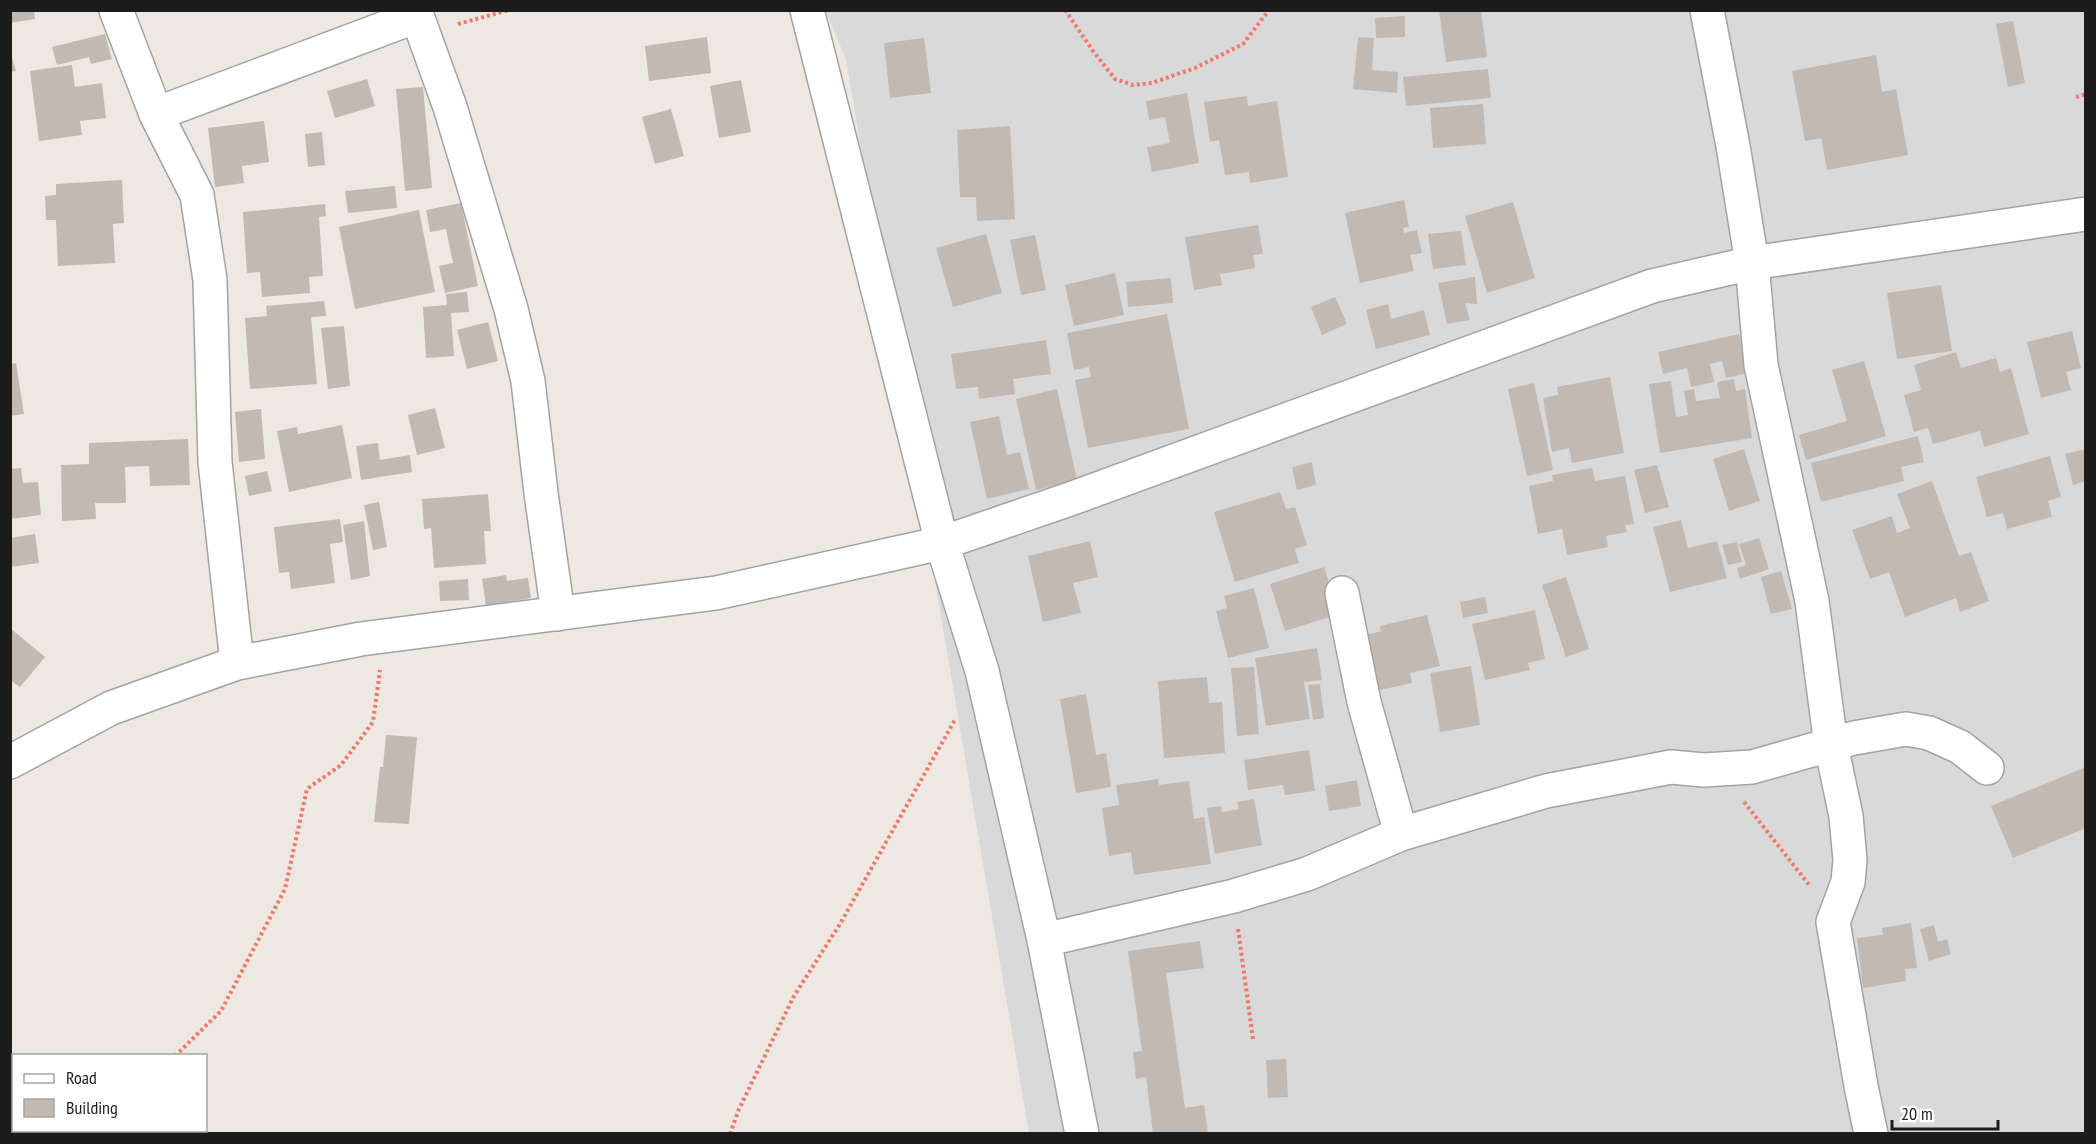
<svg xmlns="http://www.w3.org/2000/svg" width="2096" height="1144" viewBox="0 0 2096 1144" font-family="'PT Sans Narrow',sans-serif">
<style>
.residential{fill:#dad9d9}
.building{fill:#c2b9b2}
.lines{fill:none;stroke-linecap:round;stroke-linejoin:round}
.street-casing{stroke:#a3a3a3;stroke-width:36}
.path{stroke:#f4776c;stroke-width:4;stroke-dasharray:3 3;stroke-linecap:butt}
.street{stroke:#fff;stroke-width:33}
</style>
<rect width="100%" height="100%" fill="#ede9e2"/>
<!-- residential -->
<path class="residential" d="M 826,11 L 2085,11 L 2085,1133 L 1029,1133 L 846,60 Z"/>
<!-- building -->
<path class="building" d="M 10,10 L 34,10 L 35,19 L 10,23 Z
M 1439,10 L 1481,10 L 1487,57 L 1446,62 Z
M 1405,16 L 1405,37 L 1376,38 L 1375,18 Z
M 2013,21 L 2025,83 L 2008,87 L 1996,24 Z
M 105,34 L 112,59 L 91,64 L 89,57 L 57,65 L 52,47 Z
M 707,37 L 711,73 L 649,81 L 645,46 Z
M 1358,37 L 1374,38 L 1372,70 L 1398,72 L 1397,93 L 1353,89 Z
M 924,38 L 931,93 L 890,98 L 884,43 Z
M 10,51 L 16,71 L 10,72 Z
M 1876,55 L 1882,92 L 1896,89 L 1908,155 L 1827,170 L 1821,138 L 1805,141 L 1792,71 Z
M 72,65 L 75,87 L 102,83 L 106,118 L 80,121 L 82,135 L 39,141 L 30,71 Z
M 1488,69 L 1491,98 L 1406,106 L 1403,77 Z
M 367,79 L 375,106 L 335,118 L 327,91 Z
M 741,80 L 751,132 L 719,138 L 710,86 Z
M 423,87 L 432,188 L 405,191 L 396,89 Z
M 1187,93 L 1199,163 L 1152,172 L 1147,147 L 1170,143 L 1165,117 L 1149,120 L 1146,101 Z
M 1247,96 L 1248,106 L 1277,101 L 1288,177 L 1250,183 L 1249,172 L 1225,175 L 1219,140 L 1210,142 L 1204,102 Z
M 1483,104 L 1486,144 L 1433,148 L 1430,108 Z
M 671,109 L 684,156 L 655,164 L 642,117 Z
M 264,121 L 269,162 L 242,166 L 244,183 L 215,187 L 208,128 Z
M 1010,126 L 1015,219 L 977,221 L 976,197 L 960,197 L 957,130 Z
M 322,132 L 325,165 L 308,167 L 305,134 Z
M 122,180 L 124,223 L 113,224 L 115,263 L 58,266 L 56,220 L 46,220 L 45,196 L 56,195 L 56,184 Z
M 395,186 L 397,208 L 348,213 L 345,191 Z
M 1404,200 L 1409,227 L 1403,228 L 1404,233 L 1417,230 L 1422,253 L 1410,255 L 1414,271 L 1360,283 L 1345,213 Z
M 1513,202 L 1535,278 L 1487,293 L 1465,216 Z
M 461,203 L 478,286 L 445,293 L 439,266 L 453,263 L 446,229 L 430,232 L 426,210 Z
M 325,204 L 326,216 L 319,217 L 323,276 L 309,277 L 310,293 L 262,297 L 260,272 L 247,273 L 243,212 Z
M 419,210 L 435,292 L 355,309 L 339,227 Z
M 1258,225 L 1263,254 L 1253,255 L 1255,268 L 1220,274 L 1222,285 L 1194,290 L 1185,237 Z
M 1461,231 L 1466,265 L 1433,269 L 1428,234 Z
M 986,234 L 1002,293 L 953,307 L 936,248 Z
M 1035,235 L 1046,290 L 1021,295 L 1010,240 Z
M 1115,273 L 1124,315 L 1074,326 L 1065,285 Z
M 1475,277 L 1477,304 L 1465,303 L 1470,320 L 1447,324 L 1438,283 Z
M 1171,278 L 1173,303 L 1128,307 L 1126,282 Z
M 1941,285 L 1952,351 L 1897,359 L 1887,293 Z
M 467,292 L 469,312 L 451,313 L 454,356 L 426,358 L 423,307 L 447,305 L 446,294 Z
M 1335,297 L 1347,324 L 1322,335 L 1311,307 Z
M 324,301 L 326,316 L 311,317 L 317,384 L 250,389 L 245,318 L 267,316 L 266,306 Z
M 1388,304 L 1391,319 L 1424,310 L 1430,335 L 1376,349 L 1366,310 Z
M 1167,314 L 1189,429 L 1088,448 L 1075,380 L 1091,377 L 1089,367 L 1074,370 L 1067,333 Z
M 488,322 L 498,361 L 467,369 L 457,330 Z
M 344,326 L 350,386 L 328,389 L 321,328 Z
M 2072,331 L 2081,368 L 2066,372 L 2071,390 L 2041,398 L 2027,342 Z
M 1739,334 L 1748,373 L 1726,378 L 1722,361 L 1710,364 L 1714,382 L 1691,387 L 1687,368 L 1663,374 L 1658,352 Z
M 1046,340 L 1051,374 L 1013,379 L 1015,394 L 979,399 L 978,387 L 956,389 L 951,354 Z
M 1956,352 L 1961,368 L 1996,358 L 2000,372 L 2011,368 L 2029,434 L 1984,447 L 1980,431 L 1933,444 L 1928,428 L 1914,432 L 1904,395 L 1921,390 L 1914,365 Z
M 1864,361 L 1886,436 L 1806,460 L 1799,435 L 1847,421 L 1832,370 Z
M 16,363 L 24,414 L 10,416 L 10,364 Z
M 1610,377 L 1624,453 L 1572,463 L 1569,448 L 1552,452 L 1543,398 L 1558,395 L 1557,387 Z
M 1734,379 L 1736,391 L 1745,389 L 1752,438 L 1660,453 L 1649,384 L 1671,381 L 1676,417 L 1688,415 L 1684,391 L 1694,389 L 1696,401 L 1720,398 L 1717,382 Z
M 1534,383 L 1553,470 L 1527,476 L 1508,389 Z
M 1057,389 L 1077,480 L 1036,490 L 1016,399 Z
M 435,408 L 445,448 L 417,455 L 408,415 Z
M 261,409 L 265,459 L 239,462 L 235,412 Z
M 999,416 L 1007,455 L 1020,452 L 1029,489 L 987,499 L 970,422 Z
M 342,425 L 352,478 L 289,492 L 277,431 L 297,427 L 298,434 Z
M 1918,436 L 1924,462 L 1901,467 L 1904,481 L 1821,502 L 1811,463 Z
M 188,439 L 190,485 L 150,486 L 149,466 L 125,467 L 126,503 L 95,503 L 96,519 L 62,521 L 61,465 L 89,464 L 89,443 Z
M 378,443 L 380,460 L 410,455 L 412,472 L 361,480 L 356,446 Z
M 1744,449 L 1760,501 L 1729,511 L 1713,459 Z
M 2086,449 L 2086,481 L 2073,485 L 2065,454 Z
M 2050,456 L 2061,497 L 2048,501 L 2052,517 L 2007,529 L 2003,513 L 1987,517 L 1976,477 Z
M 1312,462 L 1316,485 L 1297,490 L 1292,467 Z
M 1657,465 L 1669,507 L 1645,513 L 1634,470 Z
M 21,468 L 23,483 L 38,482 L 41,515 L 10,519 L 10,469 Z
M 1592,468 L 1595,481 L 1625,476 L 1634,524 L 1625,525 L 1627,532 L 1606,536 L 1608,547 L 1567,555 L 1562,529 L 1538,534 L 1529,486 L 1553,481 L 1552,475 Z
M 267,471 L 272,491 L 249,496 L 245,476 Z
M 1932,481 L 1959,556 L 1971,552 L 1989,601 L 1960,612 L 1956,598 L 1905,617 L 1889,572 L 1870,579 L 1852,530 L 1892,516 L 1897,533 L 1910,528 L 1897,494 Z
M 1280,492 L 1286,509 L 1295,507 L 1307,545 L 1295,549 L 1299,563 L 1235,582 L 1214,512 Z
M 488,494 L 491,531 L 484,531 L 486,564 L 434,568 L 431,528 L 424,529 L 422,499 Z
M 379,502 L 387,547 L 373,550 L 364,505 Z
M 340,519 L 343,542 L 330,544 L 335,583 L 291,589 L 289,572 L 279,573 L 274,527 Z
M 1681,520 L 1688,548 L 1717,541 L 1727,578 L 1670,592 L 1653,527 Z
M 364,521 L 370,576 L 351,580 L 343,525 Z
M 35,534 L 39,563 L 10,567 L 10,538 Z
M 1759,538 L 1769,569 L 1740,579 L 1737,568 L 1746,565 L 1739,544 Z
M 1090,541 L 1098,577 L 1073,583 L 1081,613 L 1043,622 L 1028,556 Z
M 1737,542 L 1742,562 L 1728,565 L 1722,545 Z
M 1324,567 L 1339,614 L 1285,631 L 1270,584 Z
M 1781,571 L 1792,609 L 1771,614 L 1761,577 Z
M 506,575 L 507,581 L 528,578 L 531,598 L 486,606 L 482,579 Z
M 1566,577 L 1589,649 L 1566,657 L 1542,585 Z
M 468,579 L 469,600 L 440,601 L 439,581 Z
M 1254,588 L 1269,648 L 1228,658 L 1216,611 L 1227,608 L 1224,596 Z
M 1485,597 L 1488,613 L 1463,618 L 1460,602 Z
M 1535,610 L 1545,659 L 1528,663 L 1530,670 L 1485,680 L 1472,624 Z
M 1427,615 L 1440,666 L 1410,673 L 1412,683 L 1380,690 L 1367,635 L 1381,631 L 1380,626 Z
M 10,628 L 45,657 L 20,687 L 10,680 Z
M 1317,648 L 1322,680 L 1304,682 L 1310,719 L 1266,726 L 1255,658 Z
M 1471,666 L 1480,725 L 1440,732 L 1430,673 Z
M 1254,667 L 1259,734 L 1237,736 L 1231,668 Z
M 1207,677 L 1209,703 L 1222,702 L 1225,753 L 1164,758 L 1158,681 Z
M 1320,684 L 1324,718 L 1313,720 L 1308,685 Z
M 1086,694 L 1096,755 L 1106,753 L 1111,787 L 1076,793 L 1060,699 Z
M 386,735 L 417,737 L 409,824 L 374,822 L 380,767 L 383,767 Z
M 1309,750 L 1315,791 L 1285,795 L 1283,785 L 1248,790 L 1244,760 Z
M 2086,767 L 2086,828 L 2013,858 L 1991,806 Z
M 1158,779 L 1159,785 L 1189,781 L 1194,819 L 1204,817 L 1211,864 L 1134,875 L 1131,852 L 1109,856 L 1102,808 L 1119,805 L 1116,785 Z
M 1357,780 L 1361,806 L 1329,811 L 1325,786 Z
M 1254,799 L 1262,845 L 1215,854 L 1207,808 L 1221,806 L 1222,812 L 1239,809 L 1237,802 Z
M 1911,923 L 1917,968 L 1905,969 L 1906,981 L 1863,988 L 1857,938 L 1883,935 L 1882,928 Z
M 1934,925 L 1938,942 L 1947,939 L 1951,954 L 1929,961 L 1920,929 Z
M 1200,941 L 1204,968 L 1166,973 L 1185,1108 L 1204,1105 L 1208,1133 L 1153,1134 L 1146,1077 L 1136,1079 L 1133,1052 L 1142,1051 L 1128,951 Z
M 1286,1059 L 1288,1097 L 1268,1098 L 1266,1060 Z"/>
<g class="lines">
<!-- street casing -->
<g class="street-casing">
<path id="street" d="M 116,10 L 156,114 L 197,195 L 210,280 L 215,462 L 237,663
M 415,10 L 450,107 L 511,309 L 528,381 L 541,493 L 558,614
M 807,10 L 942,543 L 982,671 L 1044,940 L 1082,1134
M 1707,10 L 1733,146 L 1752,263 L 1761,365 L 1812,601 L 1831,745 L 1846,816 L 1850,860 L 1848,882 L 1833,922 L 1861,1086 L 1871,1134
M 156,114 L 417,16
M 1342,593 L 1364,702 L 1401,834
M 10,762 L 111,708 L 237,663 L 361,639 L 716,593 L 942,543 L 1070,499 L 1652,286 L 1752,263 L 2086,214
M 1044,940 L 1234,896 L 1307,874 L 1401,834 L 1546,791 L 1671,767 L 1704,770 L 1752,767 L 1854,738 L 1906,729 L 1929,733 L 1960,747 L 1987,768"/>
</g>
<!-- path -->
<path class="path" d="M 1065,10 L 1093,51 L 1115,79 L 1133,85 L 1152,83 L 1195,68 L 1243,44 L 1269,10
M 458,24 L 509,10
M 2076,97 L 2086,94
M 1744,802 L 1810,886
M 1238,929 L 1253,1039
M 175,1056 L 221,1011 L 285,889 L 307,789 L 341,765 L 373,722 L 380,670
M 55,1134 L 58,1130
M 730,1134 L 739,1109 L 794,996 L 840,924 L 956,718"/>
<!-- street -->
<use href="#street" class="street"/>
</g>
<!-- border -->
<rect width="2096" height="1144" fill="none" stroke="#1c1c1c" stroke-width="24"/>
<!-- legend -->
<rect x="12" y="1054" width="195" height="78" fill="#ffffff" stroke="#a4a4a4" stroke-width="1.5"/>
<rect x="24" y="1074" width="30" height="9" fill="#ffffff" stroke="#a4a4a4" stroke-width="1.5"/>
<text x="66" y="1084" font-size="18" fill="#1c1c1c">Road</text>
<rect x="24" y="1099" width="30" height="18" fill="#c2b9b2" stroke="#a4a4a4" stroke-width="1.5"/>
<text x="66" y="1114" font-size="18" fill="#1c1c1c">Building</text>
<!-- scale -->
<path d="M1892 1120v9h106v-9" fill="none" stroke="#1c1c1c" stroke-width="3"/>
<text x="1901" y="1120" font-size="18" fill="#1c1c1c" stroke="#ffffff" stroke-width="4.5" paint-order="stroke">20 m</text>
</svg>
